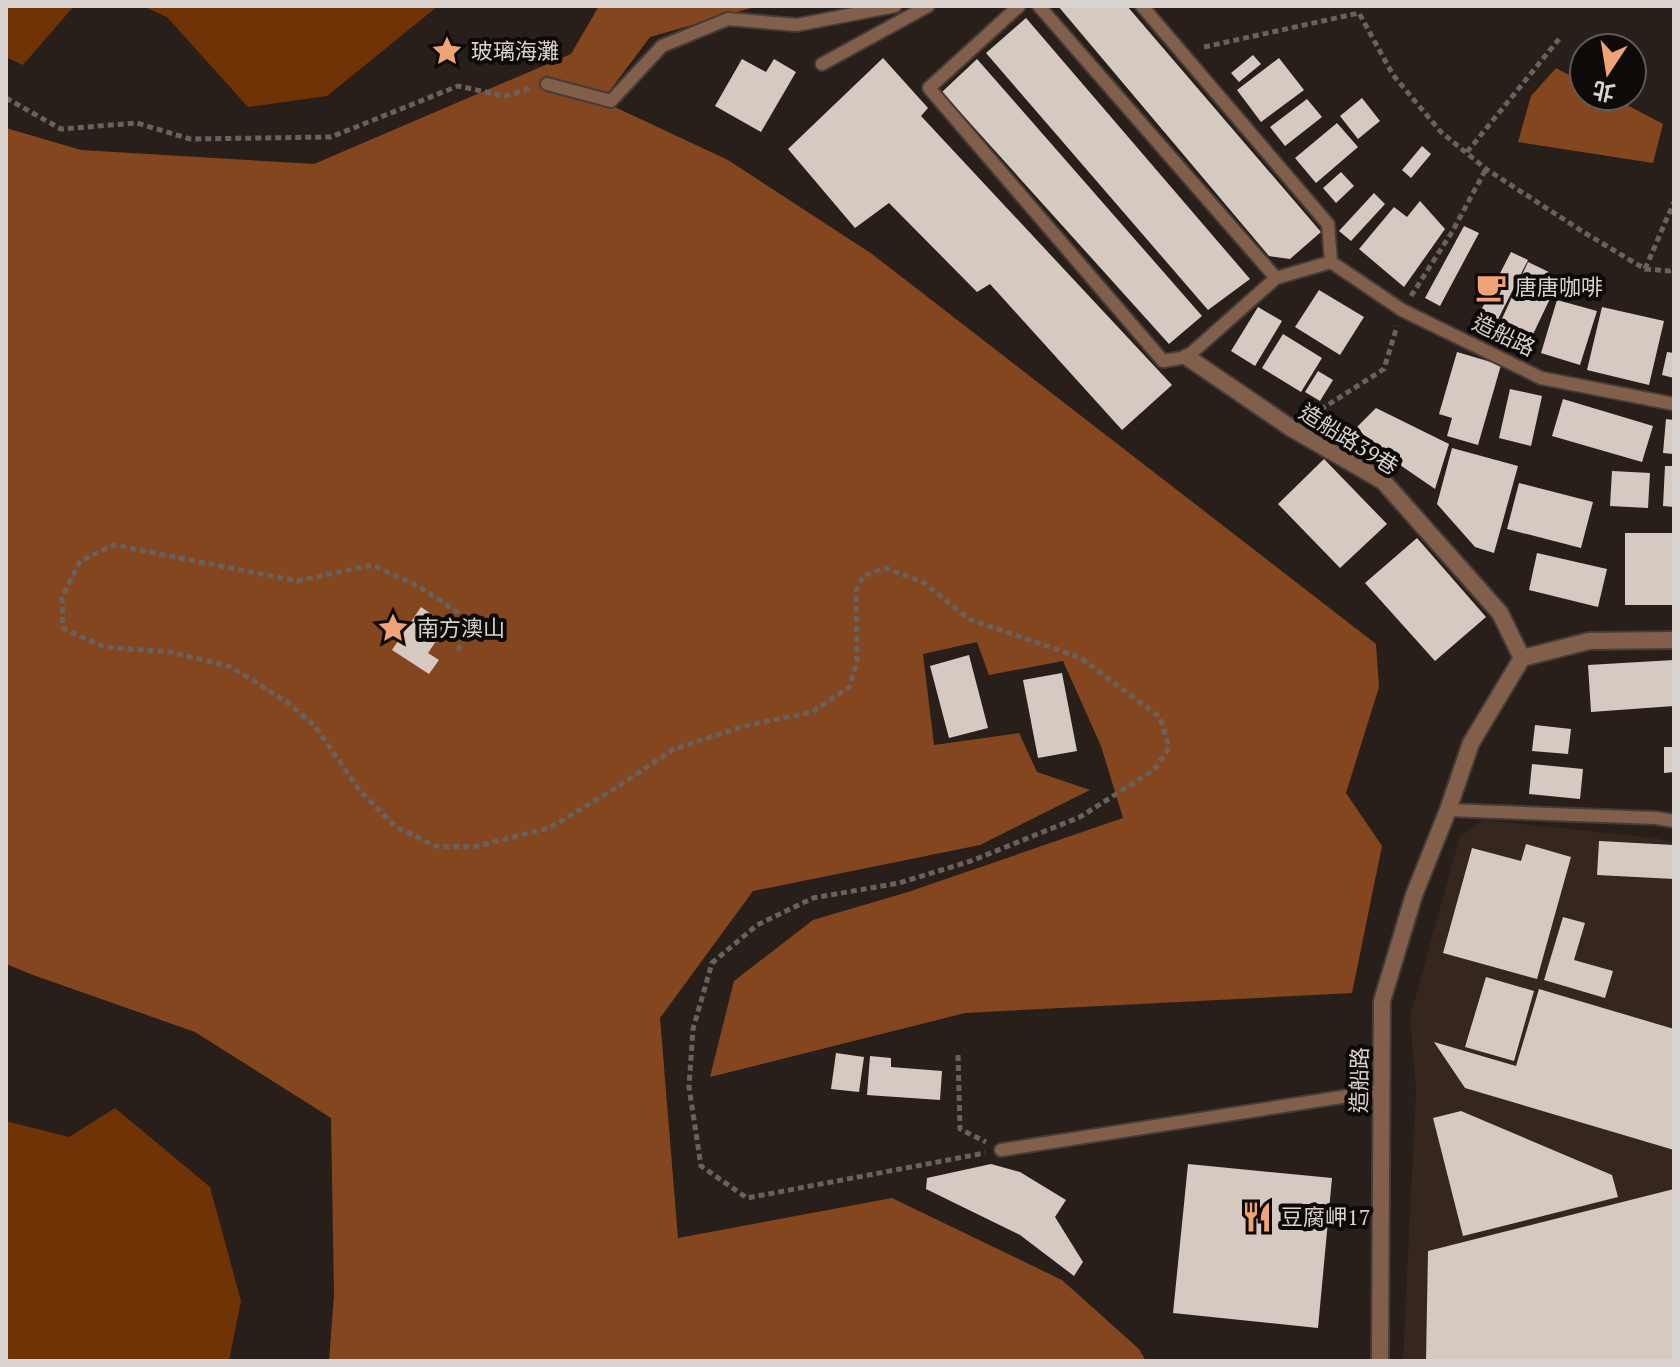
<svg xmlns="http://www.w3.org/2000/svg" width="1680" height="1367" viewBox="0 0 1680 1367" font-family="'PT Serif','Noto Sans TC',serif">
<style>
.built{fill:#36271e}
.forest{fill:#83461e}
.water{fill:#6f3305}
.building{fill:#d6c9c2}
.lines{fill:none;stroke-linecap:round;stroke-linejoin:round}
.lane-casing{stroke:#453c37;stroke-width:16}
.street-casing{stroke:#453c37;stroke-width:20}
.path{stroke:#6a615d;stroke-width:5;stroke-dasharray:6 4;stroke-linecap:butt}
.lane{stroke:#825f4b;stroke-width:12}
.street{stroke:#825f4b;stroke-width:16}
.labels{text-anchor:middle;stroke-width:8;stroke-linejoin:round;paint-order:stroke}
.poi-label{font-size:22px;fill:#d9d2ce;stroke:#0e0a08;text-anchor:start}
.street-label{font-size:22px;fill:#d9d2ce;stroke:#0e0a08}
</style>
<rect width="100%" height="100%" fill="#291f1a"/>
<!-- built -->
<path class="built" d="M 1482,820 L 1655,838 L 1674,843 L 1674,1361 L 1403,1361 L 1416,1090 L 1410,1017 L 1460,836 Z"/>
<!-- forest -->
<path class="forest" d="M 599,6 L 758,6 L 650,37 L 602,101 L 728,160 L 872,254 L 1376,644 L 1379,687 L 1346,793 L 1382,846 L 1352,993 L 965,1013 L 710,1077 L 734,981 L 813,920 L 908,892 L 1123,818 L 1101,746 L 1063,661 L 989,675 L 977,642 L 923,654 L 934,745 L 1019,733 L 1037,772 L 1090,790 L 980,845 L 753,891 L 660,1018 L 678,1238 L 892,1198 L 1062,1280 L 1139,1349 L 1146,1361 L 329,1361 L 334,1295 L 331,1118 L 195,1032 L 33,975 L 6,964 L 6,128 L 81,150 L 314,164 L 571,54 Z
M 1556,68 L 1584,83 L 1584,96 L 1610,96 L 1663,124 L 1653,163 L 1518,142 L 1531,96 Z"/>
<!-- water -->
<path class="water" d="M 6,6 L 74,6 L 23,65 L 6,57 Z
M 142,6 L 438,6 L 327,96 L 248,107 L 167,17 Z
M 115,1108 L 210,1187 L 241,1301 L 229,1361 L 6,1361 L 6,1121 L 69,1137 Z"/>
<!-- building -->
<path class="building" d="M 1058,6 L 1127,6 L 1321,232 L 1290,259 L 1269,256 Z
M 1026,18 L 1250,279 L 1208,310 L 986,53 Z
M 1253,55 L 1261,64 L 1239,82 L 1231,73 Z
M 883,58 L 928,108 L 921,116 L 1172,385 L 1122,430 L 990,284 L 977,292 L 889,203 L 855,228 L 788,149 Z
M 1279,58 L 1304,90 L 1261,122 L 1237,90 Z
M 742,59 L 766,72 L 774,59 L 796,72 L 761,132 L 715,106 Z
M 977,59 L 1202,316 L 1169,344 L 942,92 Z
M 1362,98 L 1380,121 L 1358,139 L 1340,116 Z
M 1307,99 L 1322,117 L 1285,146 L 1270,127 Z
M 1337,123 L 1358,147 L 1316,183 L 1295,158 Z
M 1422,146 L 1431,154 L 1411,178 L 1402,170 Z
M 1341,172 L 1354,186 L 1336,203 L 1323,188 Z
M 1374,193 L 1385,204 L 1351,241 L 1339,231 Z
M 1420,201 L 1445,229 L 1404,287 L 1359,249 L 1394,207 L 1407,217 Z
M 1464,226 L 1479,233 L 1440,306 L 1425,298 Z
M 1511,252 L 1528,260 L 1493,329 L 1476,320 Z
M 1528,262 L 1551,273 L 1547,282 L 1556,286 L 1526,349 L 1495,334 Z
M 1319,290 L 1364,317 L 1340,355 L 1295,327 Z
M 1557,300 L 1597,311 L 1580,365 L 1541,353 Z
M 1258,307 L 1282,321 L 1255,366 L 1231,351 Z
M 1602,307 L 1664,321 L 1649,385 L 1587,370 Z
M 1283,334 L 1322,358 L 1301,392 L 1262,368 Z
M 1457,352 L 1501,365 L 1478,445 L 1447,436 L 1452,418 L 1439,414 Z
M 1667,352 L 1674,353 L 1674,378 L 1662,375 Z
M 1318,371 L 1333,380 L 1320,401 L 1305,392 Z
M 1510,389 L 1542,396 L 1531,446 L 1499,438 Z
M 1563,399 L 1653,426 L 1642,462 L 1552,436 Z
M 1376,408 L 1449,444 L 1435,489 L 1352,432 Z
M 1666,419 L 1674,420 L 1674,454 L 1663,453 Z
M 1452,448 L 1518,466 L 1494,553 L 1475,547 L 1437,504 Z
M 1324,459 L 1387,524 L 1340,568 L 1278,504 Z
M 1665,466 L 1674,466 L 1674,507 L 1663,506 Z
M 1612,471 L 1650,473 L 1648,508 L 1610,506 Z
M 1519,483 L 1593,502 L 1581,548 L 1507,529 Z
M 1625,533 L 1674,533 L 1674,605 L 1625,605 Z
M 1417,538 L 1486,617 L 1435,661 L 1365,583 Z
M 1537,553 L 1607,569 L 1598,607 L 1529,590 Z
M 421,607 L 447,625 L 428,653 L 439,660 L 429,674 L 392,650 Z
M 969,655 L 988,728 L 949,738 L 930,666 Z
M 1674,660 L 1674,706 L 1591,712 L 1588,665 Z
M 1062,673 L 1077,751 L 1038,758 L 1023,680 Z
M 1535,725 L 1571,729 L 1568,754 L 1532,751 Z
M 1664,747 L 1674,747 L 1674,772 L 1664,773 Z
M 1532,764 L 1583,769 L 1580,799 L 1529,794 Z
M 1599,841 L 1674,845 L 1674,879 L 1597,875 Z
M 1526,844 L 1571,857 L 1537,979 L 1443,953 L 1472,848 L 1521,861 Z
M 1563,917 L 1585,923 L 1574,960 L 1613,971 L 1605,998 L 1544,980 Z
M 1486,977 L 1534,991 L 1514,1061 L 1465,1047 Z
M 1539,989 L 1674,1029 L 1674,1150 L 1465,1088 L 1434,1042 L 1516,1066 Z
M 836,1053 L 864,1057 L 859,1092 L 831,1089 Z
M 870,1056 L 891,1058 L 891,1067 L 942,1071 L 940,1100 L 867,1095 Z
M 1461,1111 L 1612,1175 L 1618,1197 L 1463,1236 L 1433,1118 Z
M 991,1164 L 1020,1172 L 1066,1200 L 1055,1217 L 1083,1262 L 1074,1276 L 1020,1235 L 926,1189 L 927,1178 Z
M 1188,1164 L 1332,1178 L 1318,1328 L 1173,1313 Z
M 1674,1189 L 1674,1361 L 1426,1361 L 1428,1251 Z"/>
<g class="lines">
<!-- lane casing -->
<g class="lane-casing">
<path id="lane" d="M 1019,6 L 929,88 L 1163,361 L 1187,357 L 1276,278 L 1331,262
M 1039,6 L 1276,278
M 1142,6 L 1328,224 L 1331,262
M 822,64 L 928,6
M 547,84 L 611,101 L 662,46 L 728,19 L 797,25 L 895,6
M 1331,262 L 1402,310 L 1541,378 L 1674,404
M 1448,810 L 1656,818 L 1674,821
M 1001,1150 L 1380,1091"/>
</g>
<!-- street casing -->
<g class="street-casing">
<path id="street" d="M 1187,357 L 1291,428 L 1383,481 L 1500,613 L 1522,658
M 1522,658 L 1589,641 L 1674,640
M 1380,1361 L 1382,1001 L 1414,895 L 1448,810 L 1471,743 L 1522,658"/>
</g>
<!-- path -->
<path class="path" d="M 1204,47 L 1359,13 L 1393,75 L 1441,132 L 1486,169 L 1585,233 L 1645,269 L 1669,271 L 1674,269
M 6,98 L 61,129 L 137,123 L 190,139 L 331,137 L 458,86 L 505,96 L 531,88
M 1467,152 L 1559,39
M 1645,269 L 1674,202
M 1411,296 L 1452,232 L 1486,169
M 1312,415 L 1384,369 L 1397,326
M 458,651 L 465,633 L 457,612 L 420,587 L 372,565 L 297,581 L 114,545 L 80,561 L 62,598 L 63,628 L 104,647 L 171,652 L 231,667 L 287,702 L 315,726 L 360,791 L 396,827 L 435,846 L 473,847 L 549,828 L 611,791 L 674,749 L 744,726 L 812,712 L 849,687 L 857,663 L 856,591 L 863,576 L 885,568 L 923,582 L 969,619 L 1081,658 L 1160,717 L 1169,748 L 1154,770 L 1080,817 L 971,861 L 899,883 L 813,898 L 757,925 L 712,963 L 693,1029 L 689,1087 L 701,1166 L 747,1198 L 985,1153
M 958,1055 L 960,1129 L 986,1142"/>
<!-- lane -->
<use href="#lane" class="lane"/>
<!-- street -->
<use href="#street" class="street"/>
</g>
<!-- icons -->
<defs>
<g id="sight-bare" transform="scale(2.4)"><path d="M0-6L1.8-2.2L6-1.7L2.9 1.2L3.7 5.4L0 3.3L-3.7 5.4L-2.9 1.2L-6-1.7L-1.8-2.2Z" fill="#efa376" stroke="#0e0a08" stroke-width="2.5" paint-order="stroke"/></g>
<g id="cafe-bare" transform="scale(2.4)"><path d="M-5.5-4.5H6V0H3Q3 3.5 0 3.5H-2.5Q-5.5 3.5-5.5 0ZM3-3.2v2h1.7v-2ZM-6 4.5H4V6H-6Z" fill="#efa376" stroke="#0e0a08" stroke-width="2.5" paint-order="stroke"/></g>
<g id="restaurant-bare" transform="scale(2.4)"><path d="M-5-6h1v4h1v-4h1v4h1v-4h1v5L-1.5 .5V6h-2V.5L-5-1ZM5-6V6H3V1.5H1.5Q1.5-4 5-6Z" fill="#efa376" stroke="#0e0a08" stroke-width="2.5" paint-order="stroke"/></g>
</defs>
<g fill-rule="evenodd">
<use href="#sight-bare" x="447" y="51"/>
<use href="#cafe-bare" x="1491" y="287"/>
<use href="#sight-bare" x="393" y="628"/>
<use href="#restaurant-bare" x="1257" y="1217"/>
</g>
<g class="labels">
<!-- poi labels -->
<g class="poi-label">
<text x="471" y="59">玻璃海灘</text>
<text x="1515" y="295">唐唐咖啡</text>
<text x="417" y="636">南方澳山</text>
<text x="1281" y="1225">豆腐岬17</text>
</g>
<!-- street labels -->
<g class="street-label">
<text transform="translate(1504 335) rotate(26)" y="8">造船路</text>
<text transform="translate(1349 439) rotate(32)" y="8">造船路39巷</text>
<text transform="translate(1359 1080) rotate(-89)" y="8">造船路</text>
</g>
</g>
<!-- border -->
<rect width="1680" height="1367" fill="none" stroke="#d9d2ce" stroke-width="16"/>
<!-- north arrow -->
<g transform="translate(1608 72) rotate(192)"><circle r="38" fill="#0e0a08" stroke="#5f5a57" stroke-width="2"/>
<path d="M0-6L14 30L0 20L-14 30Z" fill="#efa376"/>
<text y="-12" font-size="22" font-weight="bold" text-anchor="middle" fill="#d9d2ce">北</text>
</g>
</svg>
